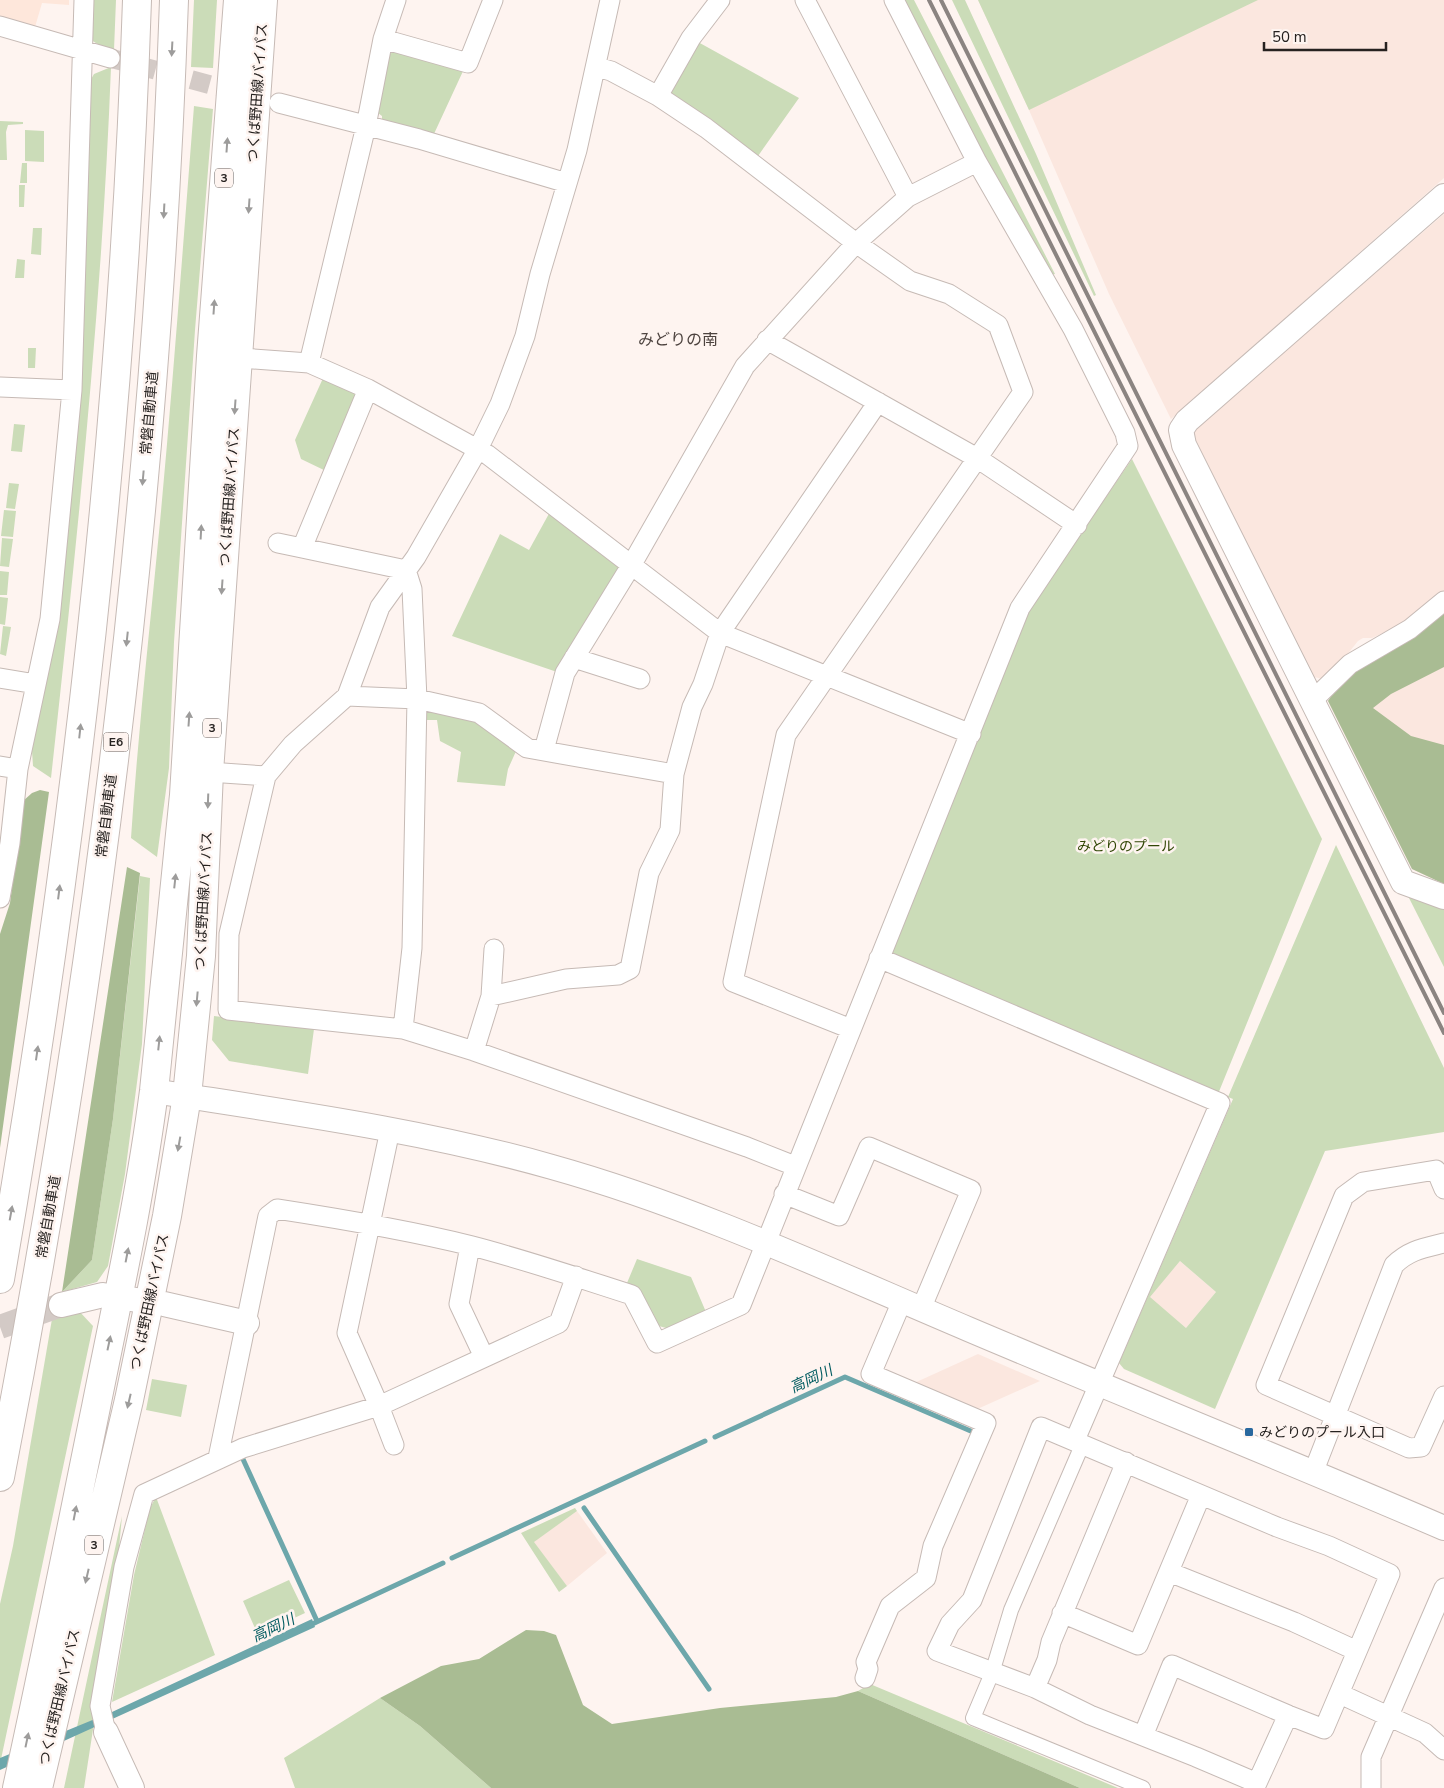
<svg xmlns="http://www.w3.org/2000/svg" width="1444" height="1788" viewBox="0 0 1444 1788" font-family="'Nunito Sans','Noto Sans JP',sans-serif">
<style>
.built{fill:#fbe7df}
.education{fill:#fee7db}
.green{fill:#cbdcb8;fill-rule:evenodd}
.forest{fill:#a9bc93}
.water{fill:#6da7ab}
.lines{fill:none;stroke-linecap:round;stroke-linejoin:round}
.stream{stroke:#6da7ab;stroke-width:5}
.minor-tunnel{stroke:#d3cac6;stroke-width:19;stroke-dasharray:19 9;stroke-linecap:butt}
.tertiary-tunnel{stroke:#d3cac6;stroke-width:24;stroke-dasharray:24 12;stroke-linecap:butt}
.pedestrian-casing{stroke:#c6bab5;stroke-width:16}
.minor-casing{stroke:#c6bab5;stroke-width:21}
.tertiary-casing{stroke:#c6bab5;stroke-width:26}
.primary-casing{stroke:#c6bab5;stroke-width:30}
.motorway-casing{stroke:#c6bab5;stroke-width:30}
.pedestrian{stroke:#fff;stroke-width:14}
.minor{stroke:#fff;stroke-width:19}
.tertiary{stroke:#fff;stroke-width:24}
.primary{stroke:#fff;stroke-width:28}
.motorway{stroke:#fff;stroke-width:28}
.rail{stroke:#8b8481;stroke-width:4}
.oneway{fill:#9d9c9b}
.poi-dot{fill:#29689e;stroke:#fef4f0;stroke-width:2}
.labels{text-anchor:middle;stroke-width:5;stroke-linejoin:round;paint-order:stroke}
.shield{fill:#fef4f0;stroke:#67615e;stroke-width:1}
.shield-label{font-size:12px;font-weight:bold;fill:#262220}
.street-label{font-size:14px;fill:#262220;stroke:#fef4f0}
.park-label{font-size:14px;fill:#314705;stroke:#fef4f0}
.poi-label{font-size:14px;fill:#262220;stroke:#fef4f0;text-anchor:start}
.water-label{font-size:15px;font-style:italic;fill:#015b60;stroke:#fef4f0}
.quarter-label{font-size:16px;fill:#4d433f;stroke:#fef4f0}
</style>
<rect width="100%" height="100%" fill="#fef4f0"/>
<!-- built -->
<path class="built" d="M 978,0 L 1444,0 L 1444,178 L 1171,419 L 1109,294 L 1029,110 Z
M 1444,214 L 1444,591 L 1402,624 L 1372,638 L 1363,638 L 1358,641 L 1342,661 L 1323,679 L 1314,677 L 1193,436 L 1196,428 Z
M 1444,610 L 1444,884 L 1412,869 L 1328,701 Z
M 1180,1261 L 1216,1292 L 1186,1328 L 1149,1297 Z
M 978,1354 L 1040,1381 L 973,1411 L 912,1384 Z
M 577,1511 L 607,1553 L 567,1586 L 533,1542 Z"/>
<!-- education -->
<path class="education" d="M 0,0 L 69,0 L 69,5 L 42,3 L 35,27 L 0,17 Z"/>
<!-- green -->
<path class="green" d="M 92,0 L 116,0 L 114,50 L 106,49 L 91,40 Z
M 194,0 L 217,0 L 213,68 L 191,67 Z
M 904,0 L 914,0 L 1055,274 L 1051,275 L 1019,224 Z
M 952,0 L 965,0 L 1036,154 L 1096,295 L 1094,296 Z
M 978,0 L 1258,0 L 1029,110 Z
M 698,42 L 799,98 L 758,156 L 671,97 L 670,89 Z
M 397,51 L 464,69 L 433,136 L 382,121 L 382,116 L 378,113 L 389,54 Z
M 111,67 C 102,305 77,541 51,778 L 33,766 L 32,751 L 57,625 L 79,389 L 90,81 L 94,74 Z
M 194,106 L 213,109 L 195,330 L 174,642 L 169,768 L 157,857 L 131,838 C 138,732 150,627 160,522 C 173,383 183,245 194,106 Z
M 0,121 L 23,122 L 23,124 L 8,125 L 6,132 L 7,160 L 0,160 Z
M 25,130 L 44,131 L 44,162 L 25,161 Z
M 22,163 L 27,163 L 27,183 L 20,183 Z
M 19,185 L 25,185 L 24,207 L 19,207 Z
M 33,228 L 42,228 L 41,255 L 31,254 Z
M 17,259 L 25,260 L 24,278 L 15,278 Z
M 28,348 L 36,348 L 35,368 L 28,368 Z
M 324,376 L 356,390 L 358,397 L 328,472 L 301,459 L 295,440 Z
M 14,424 L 25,425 L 22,452 L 11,451 Z
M 1132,459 L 1322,839 L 1218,1094 L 893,957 L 892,951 L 1030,607 Z
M 9,483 L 19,484 L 15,509 L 6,508 Z
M 4,510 L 16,511 L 13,537 L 1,536 Z
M 551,510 L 622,568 L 557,672 L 452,636 L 500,534 L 529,550 Z
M 2,538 L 13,539 L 9,567 L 0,566 Z
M 0,571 L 9,572 L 7,595 L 0,595 Z
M 0,597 L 8,598 L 5,625 L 0,624 Z
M 3,626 L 11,627 L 6,656 L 0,654 Z
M 426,709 L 471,718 L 517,749 L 508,769 L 505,786 L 457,782 L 461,752 L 440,741 L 437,720 L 422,720 Z
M 1336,845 L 1444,1068 L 1444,1132 L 1325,1151 L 1215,1409 L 1124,1369 L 1119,1363 L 1233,1099 L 1228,1097 ZM 1180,1261 L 1216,1292 L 1186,1328 L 1150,1297 Z
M 140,876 L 150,878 L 142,1044 L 125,1174 L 108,1266 L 97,1282 L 62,1292 L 92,1260 L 113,1119 Z
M 1407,893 L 1444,909 L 1444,967 L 1409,898 Z
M 214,1016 L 314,1029 L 308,1074 L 229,1061 L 212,1040 Z
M 637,1259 L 691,1277 L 706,1312 L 670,1329 L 655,1325 L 635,1286 L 627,1283 Z
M 78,1310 L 93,1326 L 0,1764 L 0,1604 L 13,1546 L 52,1319 Z
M 152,1379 L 187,1385 L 181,1417 L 146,1410 Z
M 156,1497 L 215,1655 L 112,1702 L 134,1575 L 150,1508 Z
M 575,1508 L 577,1511 L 534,1542 L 567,1586 L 559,1592 L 521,1533 Z
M 122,1516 L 116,1580 L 84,1788 L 64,1788 Z
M 289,1580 L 305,1613 L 258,1635 L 243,1601 Z
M 870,1684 L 1118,1788 L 1080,1788 L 858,1691 Z
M 380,1698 L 420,1726 L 491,1788 L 295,1788 L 284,1758 Z"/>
<!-- forest -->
<path class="forest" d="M 1444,610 L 1444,667 L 1391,694 L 1373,708 L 1411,736 L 1444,745 L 1444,884 L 1412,869 L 1328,701 C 1351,662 1406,635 1444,610 Z
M 40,790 L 49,792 L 0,1148 L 0,934 L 10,903 L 23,801 L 32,793 Z
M 127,867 L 140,873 L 113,1119 L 92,1260 L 62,1292 Z
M 526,1630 L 544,1631 L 556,1635 L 583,1705 L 612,1724 L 720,1708 L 836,1697 L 858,1691 L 1080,1788 L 491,1788 L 420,1726 L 380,1698 L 441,1666 L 479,1659 Z"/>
<!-- water -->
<path class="water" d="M 312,1619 L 315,1627 L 0,1770 L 0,1758 L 112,1712 Z"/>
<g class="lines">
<!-- stream -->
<path class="stream" d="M 715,1437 L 845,1377 L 973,1432
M 242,1457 L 317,1621
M 584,1508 L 709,1689
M 452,1558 L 705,1441
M 308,1626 L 443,1563"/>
<!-- minor-tunnel -->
<path class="minor-tunnel" d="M 110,58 L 241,93"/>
<!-- tertiary-tunnel -->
<path class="tertiary-tunnel" d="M 0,1327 L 61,1305"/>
<!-- pedestrian casing -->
<g class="pedestrian-casing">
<path id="pedestrian" d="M 1083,1443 L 1011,1610 L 992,1673 L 973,1718 L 1143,1788"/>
</g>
<!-- minor casing -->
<g class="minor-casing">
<path id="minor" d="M 610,0 L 577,150 L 540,274 L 525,336 L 500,404 L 478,449 L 416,557 L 380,607 L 347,696 L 293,744 L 266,776 L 229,934 L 228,1010 L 403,1029 L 474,1051 L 747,1147 L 795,1166
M 805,0 L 908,197
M 0,26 L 110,58
M 383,39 L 468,63 L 493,0
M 597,67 L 611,71 L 658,96 L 706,128 L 856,243 L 910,281 L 949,294 L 998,325 L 1023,392 L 786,735 L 733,982 L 851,1029
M 658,96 L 691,38 L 720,0
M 279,103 L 419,139 L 567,183
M 767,340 L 977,458 L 1077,525
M 227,357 L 309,363 L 368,389 L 488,455 L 720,633 L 971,734
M 309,363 L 366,126 L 383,39 L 396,0
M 0,387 L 72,390
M 368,389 L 302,548 L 406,570 L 412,589 L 417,699 L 412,948 L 403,1029
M 278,543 L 302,548
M 574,658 L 640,679
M 0,678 L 36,684
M 347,696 L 417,699 L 479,713 L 527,748 L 674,774 L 692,707 L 703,684 L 720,633 L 878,402
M 1313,700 L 1350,664 L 1410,629 L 1444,601
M 544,750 L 565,673 L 632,564 L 745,366 L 856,243 L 908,197 L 977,162
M 0,766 L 18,769
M 209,772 L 266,776
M 0,898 L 10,843 L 18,769 L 50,619 L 72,390 L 84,0
M 879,958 L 1220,1103 L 1075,1440
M 491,996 L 494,949
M 474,1051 L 491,996 L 566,979 L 618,975 L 630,969 L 649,873 L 670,830 L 674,774
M 390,1130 L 347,1333 L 379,1406 L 559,1323 L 576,1276
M 1444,1189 L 1436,1170 L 1363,1182 L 1344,1196 L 1266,1385 L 1409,1448 L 1421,1447 L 1444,1396
M 784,1194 L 839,1216 L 869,1147 L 971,1190 L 921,1309
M 470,1246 L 459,1304 L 484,1357
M 1041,1427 L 1277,1527 L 1329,1546 L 1390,1574 L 1324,1729 L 1288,1715 L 1257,1783 L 1196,1757 L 1090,1715 L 1035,1688 L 937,1651 L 950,1624 L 972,1600 Z
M 218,1458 L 268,1216 L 277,1209 C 342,1219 408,1230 472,1246 C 526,1260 579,1278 632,1295 L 657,1343 L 741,1305 L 1020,608 L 1128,446 L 1125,433 L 1073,329 L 977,162 L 894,0
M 1313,1473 L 1394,1265 C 1409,1250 1424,1248 1444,1243
M 1169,1572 L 1294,1622 L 1357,1651
M 1062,1613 L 1138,1645 L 1201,1495
M 865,1678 L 868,1669 L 866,1662 L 890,1606 L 926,1578 L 933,1546 L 986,1423 L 871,1374 L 902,1301
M 1035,1688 L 1047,1660 L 1051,1642 L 1126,1462
M 1340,1694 L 1425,1733 L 1444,1750
M 106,1732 L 100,1706 L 124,1567 L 144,1494 L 243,1448 L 379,1406 L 394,1445
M 1143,1736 L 1172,1665 L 1288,1715
M 1371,1788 L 1371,1757 L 1444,1588"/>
</g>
<!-- tertiary casing -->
<g class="tertiary-casing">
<path id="tertiary" d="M 1444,196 L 1187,421 L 1181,430 L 1184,445 L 1403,882 L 1444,897
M 154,1091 C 287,1112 422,1130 552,1167 C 695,1207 831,1271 968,1329 C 1126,1396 1286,1460 1444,1528
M 61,1305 L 103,1295 L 164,1304 L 247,1323
M 106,1732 L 132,1788"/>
</g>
<!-- primary casing -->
<g class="primary-casing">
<path id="primary" d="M 17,1788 C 45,1661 70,1534 96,1407 C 117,1302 140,1198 154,1091 L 184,795 L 211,356 L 238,0
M 38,1788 L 129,1400 L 167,1216 L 187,1096 L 201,956 L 209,772 L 263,0"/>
</g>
<!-- motorway casing -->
<g class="motorway-casing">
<path id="motorway" d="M 0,1279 C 73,857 123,428 137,0
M 0,1477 C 95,990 157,496 174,0"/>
</g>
<!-- pedestrian -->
<use href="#pedestrian" class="pedestrian"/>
<!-- minor -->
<use href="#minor" class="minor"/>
<!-- tertiary -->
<use href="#tertiary" class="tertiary"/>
<!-- primary -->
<use href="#primary" class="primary"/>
<!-- motorway -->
<use href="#motorway" class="motorway"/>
<!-- rail -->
<path class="rail" d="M 929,0 L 1444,1033
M 941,0 L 1444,1013"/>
</g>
<!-- one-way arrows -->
<defs><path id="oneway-solid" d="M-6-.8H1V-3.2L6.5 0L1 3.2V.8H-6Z" transform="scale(1.25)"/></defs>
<g class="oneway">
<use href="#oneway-solid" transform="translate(172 49) rotate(93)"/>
<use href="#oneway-solid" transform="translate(227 145) rotate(-86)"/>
<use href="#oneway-solid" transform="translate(249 206) rotate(94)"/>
<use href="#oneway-solid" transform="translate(164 211) rotate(93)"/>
<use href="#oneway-solid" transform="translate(214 307) rotate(-86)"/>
<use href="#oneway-solid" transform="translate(235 407) rotate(94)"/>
<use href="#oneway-solid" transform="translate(143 478) rotate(95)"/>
<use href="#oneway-solid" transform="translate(201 532) rotate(-87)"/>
<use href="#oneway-solid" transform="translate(222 587) rotate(94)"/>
<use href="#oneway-solid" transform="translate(127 639) rotate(96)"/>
<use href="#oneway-solid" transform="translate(189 719) rotate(-86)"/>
<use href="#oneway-solid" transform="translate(80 731) rotate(-84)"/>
<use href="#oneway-solid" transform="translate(208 801) rotate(92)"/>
<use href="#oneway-solid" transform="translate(175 881) rotate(-84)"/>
<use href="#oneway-solid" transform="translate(59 892) rotate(-83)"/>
<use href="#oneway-solid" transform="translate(197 999) rotate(95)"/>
<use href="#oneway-solid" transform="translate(159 1043) rotate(-84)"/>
<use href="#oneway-solid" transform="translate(37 1053) rotate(-82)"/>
<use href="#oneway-solid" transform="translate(179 1144) rotate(100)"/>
<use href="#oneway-solid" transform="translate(11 1213) rotate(-80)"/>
<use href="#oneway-solid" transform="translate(127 1255) rotate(-79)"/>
<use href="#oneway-solid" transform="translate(109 1343) rotate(-78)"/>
<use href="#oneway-solid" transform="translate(129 1401) rotate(103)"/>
<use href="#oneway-solid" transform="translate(75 1513) rotate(-79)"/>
<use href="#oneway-solid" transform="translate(87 1576) rotate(103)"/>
<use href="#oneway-solid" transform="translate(27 1740) rotate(-78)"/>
</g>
<!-- markers -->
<rect class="poi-dot" x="1244" y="1427" width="10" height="10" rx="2.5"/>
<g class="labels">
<!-- shield labels -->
<g class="shield">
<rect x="215" y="168.5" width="18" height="19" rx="4"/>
<rect x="203" y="718.5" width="18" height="19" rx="4"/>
<rect x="103.5" y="732.5" width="25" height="19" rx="4"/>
<rect x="85" y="1535.5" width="18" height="19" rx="4"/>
</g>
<g class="shield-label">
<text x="224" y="182">3</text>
<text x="212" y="732">3</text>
<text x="116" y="746">E6</text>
<text x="94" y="1549">3</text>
</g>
<!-- street labels -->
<g class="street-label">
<text transform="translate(257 93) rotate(-86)" y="5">つくば野田線バイパス</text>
<text transform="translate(149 413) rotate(-85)" y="5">常磐自動車道</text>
<text transform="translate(229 497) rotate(-86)" y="5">つくば野田線バイパス</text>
<text transform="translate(106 816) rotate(-83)" y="5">常磐自動車道</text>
<text transform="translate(203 901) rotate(-87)" y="5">つくば野田線バイパス</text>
<text transform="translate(48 1217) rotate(-80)" y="5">常磐自動車道</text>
<text transform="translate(149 1302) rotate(-78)" y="5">つくば野田線バイパス</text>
<text transform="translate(59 1697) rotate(-77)" y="5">つくば野田線バイパス</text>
</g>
<!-- park labels -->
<g class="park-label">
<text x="1126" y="851">みどりのプール</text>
</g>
<!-- poi labels -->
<g class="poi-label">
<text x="1259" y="1437">みどりのプール入口</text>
</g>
<!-- water labels -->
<g class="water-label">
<text transform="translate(811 1379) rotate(-25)" y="5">高岡川</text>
<text transform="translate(273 1628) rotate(-25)" y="5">高岡川</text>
</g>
<!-- quarter labels -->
<g class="quarter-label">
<text x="678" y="345">みどりの南</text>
</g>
</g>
<!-- scale -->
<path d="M1264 42v8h122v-8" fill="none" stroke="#262220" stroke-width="2.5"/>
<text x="1272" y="42" font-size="15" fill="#262220" stroke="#fef4f0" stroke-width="4" paint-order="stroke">50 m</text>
</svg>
